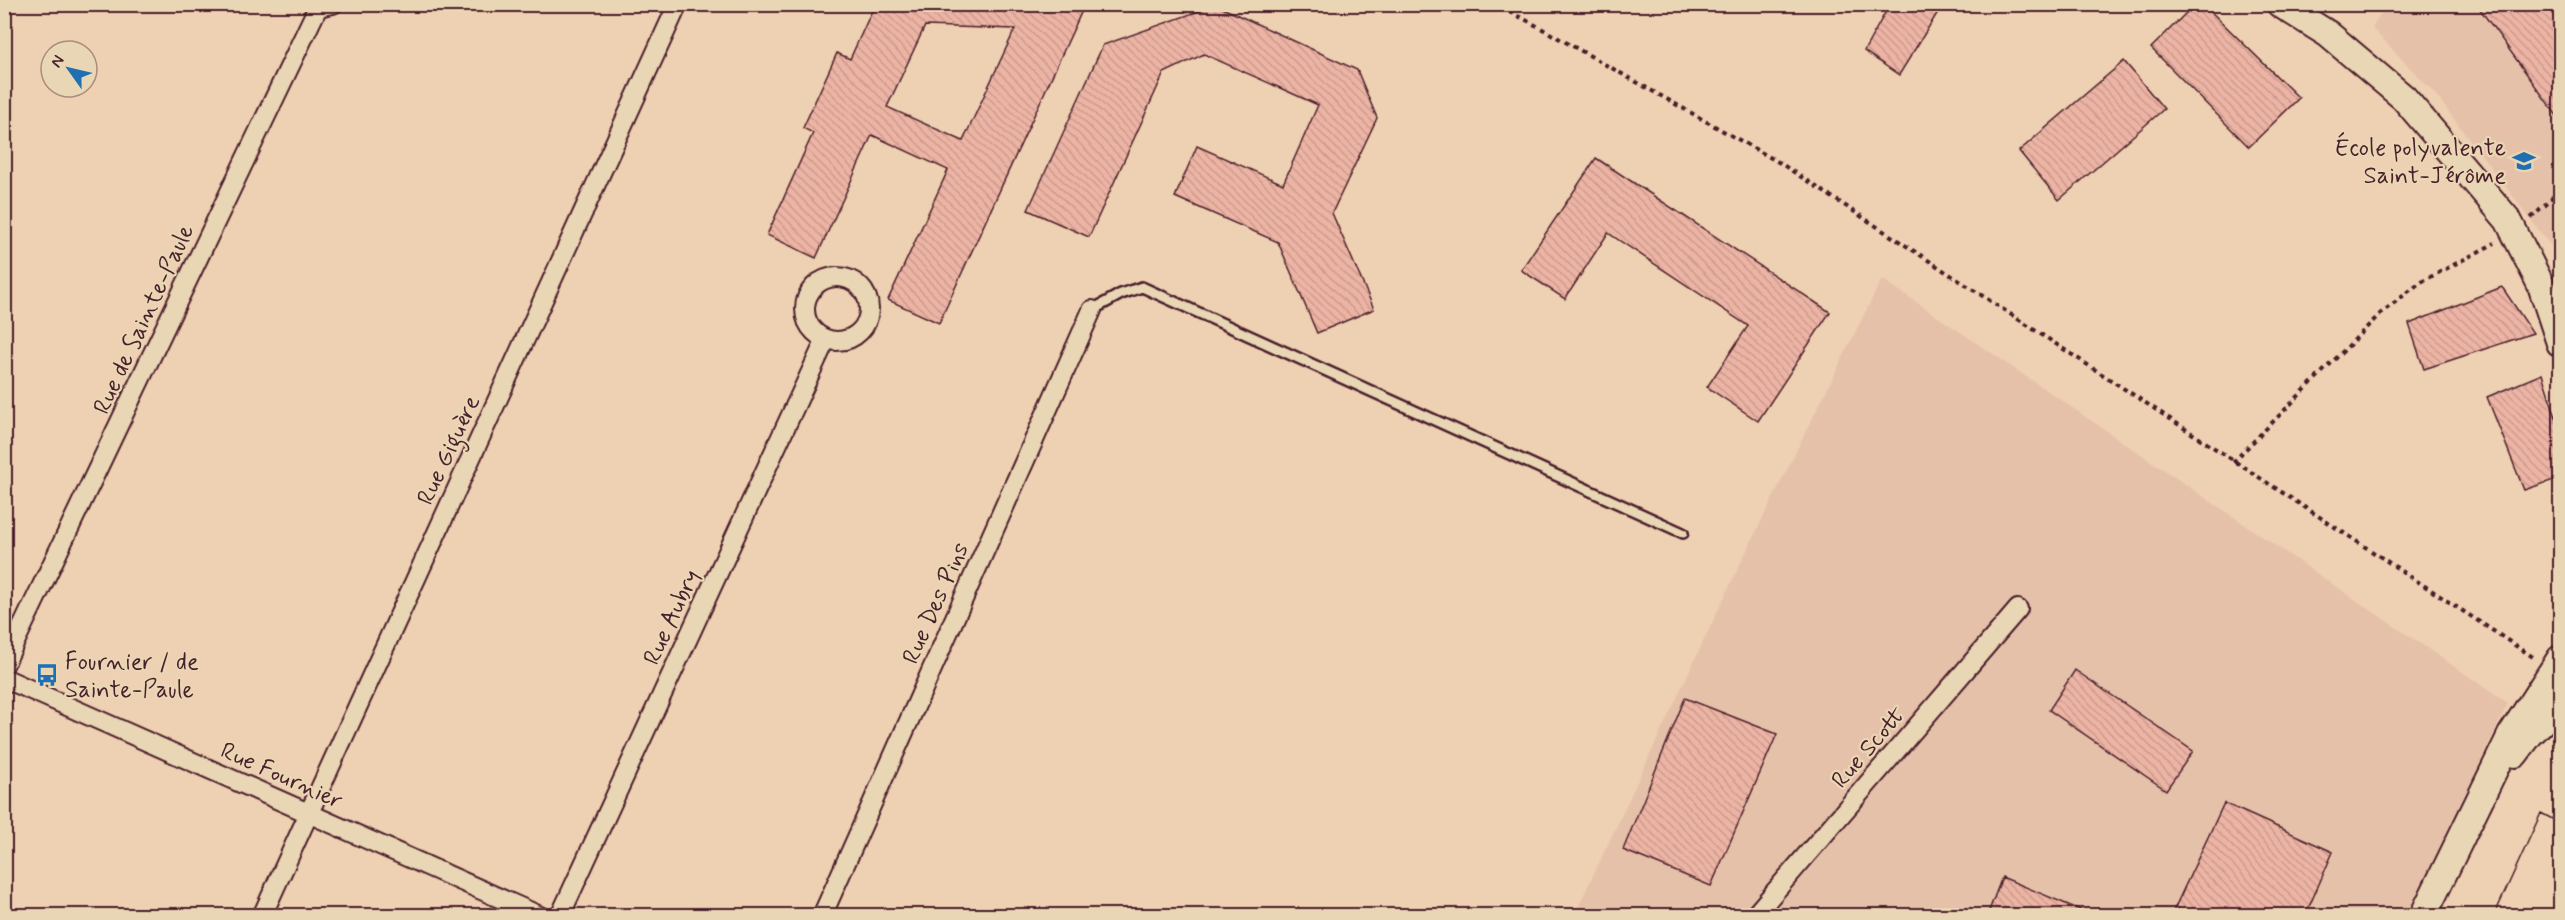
<svg xmlns="http://www.w3.org/2000/svg" width="2565" height="920" viewBox="0 0 2565 920" font-family="Mynerve,sans-serif">
<style>
.built{fill:#e6c1a9}
.building{fill:url(#building-back-hatch);stroke:#4a1f2b;stroke-width:1.5;fill-rule:evenodd}
.lines{fill:none;stroke-linecap:round;stroke-linejoin:round}
.lane-casing{stroke:#4a1f2b;stroke-width:14}
.street-casing{stroke:#4a1f2b;stroke-width:22}
.secondary-casing{stroke:#4a1f2b;stroke-width:30}
.path{stroke:#4a1f2b;stroke-width:4;stroke-dasharray:4.5 4.5;stroke-linecap:butt}
.lane{stroke:#e9d6b4;stroke-width:9}
.street{stroke:#e9d6b4;stroke-width:18}
.secondary{stroke:#e9d6b4;stroke-width:26}
.labels{text-anchor:middle;stroke-width:4.5;stroke-linejoin:round;paint-order:stroke}
.poi-label{font-size:24px;fill:#4a1f2b;stroke:#e9d6b4;text-anchor:end}
.street-label{font-size:24px;fill:#4a1f2b;stroke:#e9d6b4}
</style>
<defs>
<pattern id="building-back-hatch" width="6" height="6" patternUnits="userSpaceOnUse" patternTransform="scale(1.5)"><rect width="6" height="6" fill="#ecb4a4"/><path d="M-1 5l2 2M0 0l6 6M5-1l2 2" fill="none" stroke="#cc9a8d"/></pattern>
</defs>
<rect width="100%" height="100%" fill="#eed0b2"/>
<filter id="ink" filterUnits="userSpaceOnUse"><feTurbulence type="fractalNoise" baseFrequency=".0167" numOctaves="2"/><feDisplacementMap in="SourceGraphic" scale="12" xChannelSelector="R" yChannelSelector="G"/><feConvolveMatrix kernelMatrix="1 2 1 2 8 2 1 2 1" color-interpolation-filters="sRGB"/></filter>
<g filter="url(#ink)">
<!-- built -->
<path class="built" d="M 2386,5 L 2560,5 L 2560,258 L 2435,94 L 2372,28 Z
M 1882,279 L 2508,703 L 2410,915 L 1574,916 L 1739,566 Z"/>
<!-- building -->
<path class="building" d="M 875,4 L 1085,4 L 939,323 L 888,300 L 948,170 L 872,135 L 816,258 L 767,235 L 813,133 L 803,128 L 837,53 L 850,59 ZM 925,26 L 1015,29 L 963,141 L 887,107 Z
M 1890,4 L 1943,4 L 1899,75 L 1864,51 Z
M 2195,4 L 2203,4 L 2299,98 L 2249,147 L 2151,48 Z
M 2558,4 L 2560,8 L 2560,120 L 2477,5 Z
M 1216,5 L 1357,70 L 1377,118 L 1332,213 L 1374,309 L 1317,333 L 1278,242 L 1175,197 L 1197,146 L 1283,184 L 1318,105 L 1204,54 L 1164,73 L 1089,237 L 1028,210 L 1103,45 Z
M 2124,61 L 2164,109 L 2059,200 L 2019,151 Z
M 1596,158 L 1830,312 L 1758,421 L 1707,387 L 1748,326 L 1608,233 L 1565,299 L 1521,270 Z
M 2502,287 L 2533,333 L 2424,369 L 2409,324 Z
M 2542,374 L 2560,430 L 2560,478 L 2524,490 L 2487,397 Z
M 2075,670 L 2193,751 L 2166,790 L 2049,710 Z
M 1685,698 L 1777,734 L 1711,886 L 1623,850 Z
M 2224,803 L 2333,852 L 2305,916 L 2171,916 Z
M 2541,813 L 2560,823 L 2560,916 L 2494,916 Z
M 2541,813 L 2560,823 L 2560,916 L 2494,916 Z
M 2002,877 L 2085,912 L 2083,916 L 1987,916 Z"/>
<g class="lines">
<!-- lane casing -->
<g class="lane-casing">
<path id="lane" d="M 1092,310 L 1121,294 L 1142,287 L 1683,533"/>
</g>
<!-- street casing -->
<g class="street-casing">
<path id="street" d="M805 309a32 32 0 1 1 64 0a32 32 0 1 1-64 0Z
M 4,665 L 318,7 L 333,4
M 4,678 L 540,916
M 262,916 L 678,4
M 560,916 L 826,339
M 822,916 L 1092,310
M 1754,916 L 2018,609"/>
</g>
<!-- secondary casing -->
<g class="secondary-casing">
<path id="secondary" d="M 2280,4 L 2328,34 L 2404,98 L 2508,220 L 2541,285 L 2560,343
M 2515,754 L 2530,734 L 2560,703
M 2423,916 L 2511,735 L 2560,659"/>
</g>
<!-- path -->
<path class="path" d="M 1493,4 L 1530,22 L 1780,163 L 2536,659
M 2531,218 L 2551,200 L 2560,182
M 2233,462 L 2381,313 L 2421,282 L 2495,243"/>
<!-- lane -->
<use href="#lane" class="lane"/>
<!-- street -->
<use href="#street" class="street"/>
<!-- secondary -->
<use href="#secondary" class="secondary"/>
</g>
</g>
<!-- icons -->
<defs>
<g id="school-bare" transform="scale(1.8)"><path d="M0-5L7-2L0 1L-7-2ZM-4 1L0 2.5L4 1V4Q0 6-4 4Z" fill="#1f6fb2" stroke="#e9d6b4" stroke-width="2.5" paint-order="stroke"/></g>
<g id="bus-bare" transform="scale(1.8)"><path d="M-5-6H5V4H4V6H2V4H-2V6H-4V4H-5ZM-3.5-4V0h7V-4ZM-3.5 1.2v1.5H-2V1.2ZM2 1.2v1.5H3.5V1.2Z" fill="#1f6fb2" stroke="#e9d6b4" stroke-width="2.5" paint-order="stroke"/></g>
</defs>
<g fill-rule="evenodd">
<use href="#school-bare" x="2524" y="161"/>
<use href="#bus-bare" x="47" y="675"/>
</g>
<g class="labels">
<!-- poi labels -->
<g class="poi-label">
<text x="2506" y="155">École polyvalente<tspan x="2506" dy="28">Saint-Jérôme</tspan></text>
<text x="65" y="669" text-anchor="start">Fournier / de<tspan x="65" dy="28">Sainte-Paule</tspan></text>
</g>
<!-- street labels -->
<g class="street-label">
<text transform="translate(143 319) rotate(-65)" y="8">Rue de Sainte-Paule</text>
<text transform="translate(448 450) rotate(-65)" y="8">Rue Giguère</text>
<text transform="translate(935 603) rotate(-66)" y="8">Rue Des Pins</text>
<text transform="translate(671 617) rotate(-65)" y="8">Rue Aubry</text>
<text transform="translate(1868 747) rotate(-49)" y="8">Rue Scott</text>
<text transform="translate(282 775) rotate(24)" y="8">Rue Fournier</text>
</g>
</g>
<!-- margin -->
<rect width="2565" height="920" fill="none" stroke="#e9d6b4" stroke-width="24"/>
<rect x="12" y="12" width="2541" height="896" fill="none" stroke="#4a1f2b" stroke-width="2" filter="url(#ink)"/>
<!-- north arrow -->
<g transform="translate(69 69) rotate(304)"><circle r="28" fill="#e9d6b4" stroke="#a98d7d" stroke-width="1.5"/>
<path d="M0-4.5L10 22L0 15L-10 22Z" fill="#1f6fb2"/>
<text y="-9" font-size="16" font-weight="bold" text-anchor="middle" fill="#4a1f2b">N</text>
</g>
</svg>
